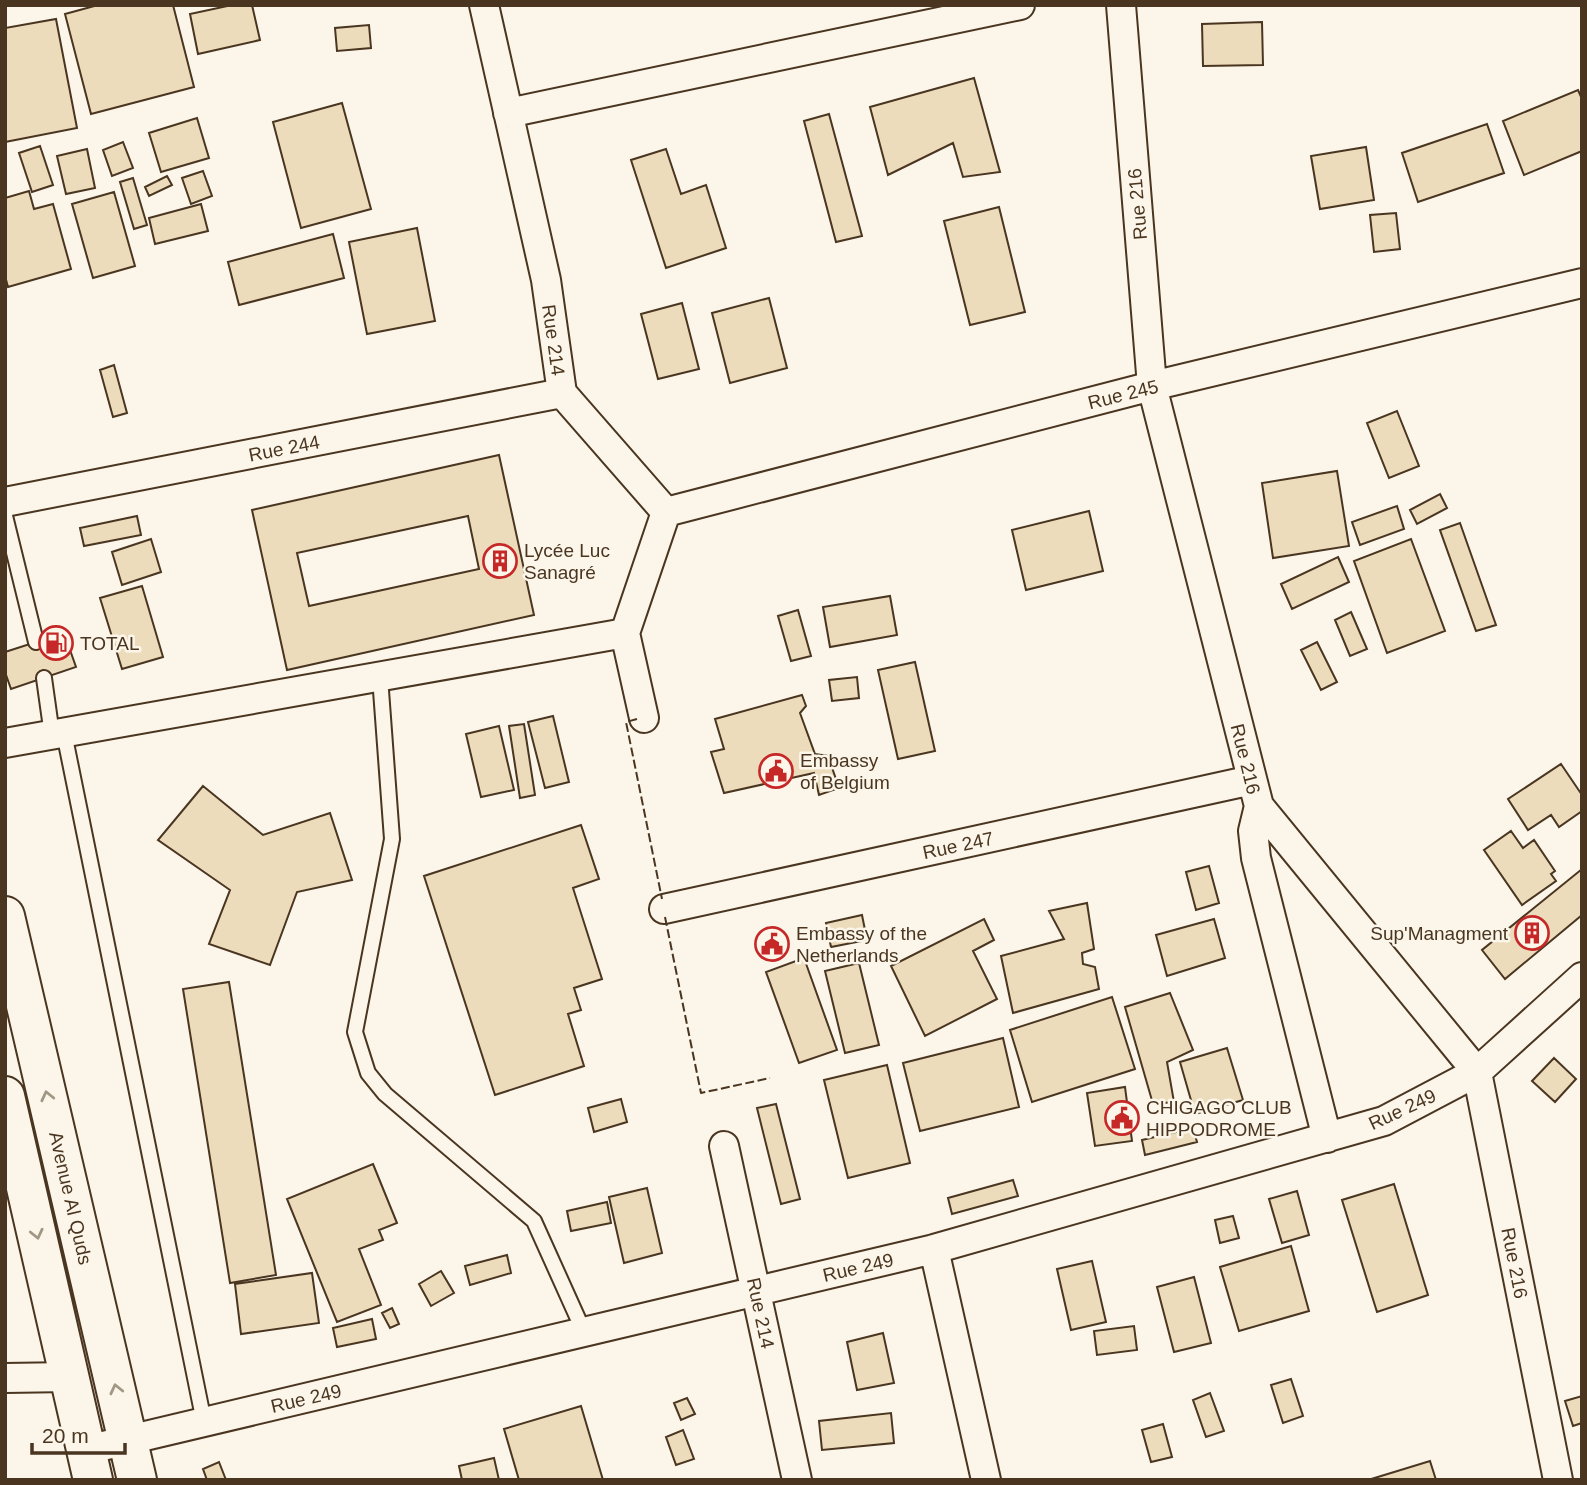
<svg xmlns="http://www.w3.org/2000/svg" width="1587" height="1485" viewBox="0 0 1587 1485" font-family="Helvetica,sans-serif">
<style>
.building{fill:#ecdcbc;stroke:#4a3520;stroke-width:2;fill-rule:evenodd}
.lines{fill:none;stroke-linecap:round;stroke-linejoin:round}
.lane-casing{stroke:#4a3520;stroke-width:18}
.street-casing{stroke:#4a3520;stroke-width:32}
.primary-casing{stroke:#4a3520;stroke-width:42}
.lane{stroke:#fbf6e9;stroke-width:14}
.street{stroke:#fbf6e9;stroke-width:28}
.primary{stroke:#fbf6e9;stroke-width:38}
.fence{stroke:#4a3520;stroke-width:2;stroke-dasharray:9 3.5;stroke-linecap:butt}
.oneway{stroke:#a29684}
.labels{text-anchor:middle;stroke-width:5;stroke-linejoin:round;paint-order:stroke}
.street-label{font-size:19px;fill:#4a3520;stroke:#fbf6e9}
.poi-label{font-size:19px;fill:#4a3520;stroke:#fbf6e9;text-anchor:start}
</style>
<rect width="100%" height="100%" fill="#fbf6e9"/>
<!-- building -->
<path class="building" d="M 98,5 L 173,5 L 194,87 L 91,114 L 65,14 Z
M 232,5 L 252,5 L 260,40 L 198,54 L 190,14 Z
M 56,19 L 77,128 L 5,142 L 5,28 Z
M 1262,22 L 1263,65 L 1203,66 L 1202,24 Z
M 369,25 L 371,48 L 337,51 L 335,28 Z
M 974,78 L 1000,172 L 963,177 L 953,143 L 888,175 L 870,107 Z
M 1578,90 L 1582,99 L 1582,151 L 1524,175 L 1503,121 Z
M 342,103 L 371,209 L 301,228 L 273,122 Z
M 829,114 L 862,236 L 836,242 L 804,121 Z
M 197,118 L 209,158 L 161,172 L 149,133 Z
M 1487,124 L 1504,173 L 1418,202 L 1402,153 Z
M 123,142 L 133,168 L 112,176 L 103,150 Z
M 40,146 L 53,185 L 32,192 L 19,153 Z
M 1366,147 L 1374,200 L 1320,209 L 1311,156 Z
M 87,149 L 95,188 L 66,194 L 57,156 Z
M 666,149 L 681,194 L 706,185 L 726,248 L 666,268 L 631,160 Z
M 203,171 L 212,196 L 191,204 L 182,178 Z
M 167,176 L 172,185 L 149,196 L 145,187 Z
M 133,178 L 147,225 L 134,229 L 120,182 Z
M 29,191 L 34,209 L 53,204 L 71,269 L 8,287 L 5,276 L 5,198 Z
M 114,192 L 135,266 L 93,278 L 72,204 Z
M 201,204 L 208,231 L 155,244 L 149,218 Z
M 999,207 L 1025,312 L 970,325 L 944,221 Z
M 1396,213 L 1400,249 L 1374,252 L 1370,215 Z
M 417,228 L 435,321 L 367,334 L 349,242 Z
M 333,234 L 344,278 L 239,305 L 228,262 Z
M 769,298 L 787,368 L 730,383 L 712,313 Z
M 682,303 L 699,369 L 658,379 L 641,314 Z
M 114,365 L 127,413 L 113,417 L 100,370 Z
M 1397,411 L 1419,466 L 1389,478 L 1367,423 Z
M 499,455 L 534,615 L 287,670 L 252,510 ZM 468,516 L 479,569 L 309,606 L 297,553 Z
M 1337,471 L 1349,546 L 1273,558 L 1262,483 Z
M 1440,494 L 1447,508 L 1417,524 L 1410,510 Z
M 1397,506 L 1404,529 L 1360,545 L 1352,522 Z
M 1089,511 L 1103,571 L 1026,590 L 1012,530 Z
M 137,516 L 141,535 L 84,546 L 80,528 Z
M 1460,523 L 1496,625 L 1476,631 L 1440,530 Z
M 151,539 L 161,572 L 122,585 L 112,552 Z
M 1411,539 L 1445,631 L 1387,653 L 1354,561 Z
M 1338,557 L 1349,582 L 1292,609 L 1281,584 Z
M 142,586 L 163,657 L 122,669 L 100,598 Z
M 890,596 L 897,635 L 830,647 L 823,607 Z
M 798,610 L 811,656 L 791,661 L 778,616 Z
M 1351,612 L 1367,649 L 1350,656 L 1335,620 Z
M 64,633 L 76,667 L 11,689 L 5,672 L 5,652 Z
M 1317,642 L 1337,682 L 1321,690 L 1301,650 Z
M 915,662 L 935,751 L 898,759 L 878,670 Z
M 857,677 L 859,698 L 832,701 L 829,680 Z
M 802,695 L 806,706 L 800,713 L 815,754 L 828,756 L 839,788 L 819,795 L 814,773 L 724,793 L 711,752 L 724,749 L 715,719 Z
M 553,716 L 569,782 L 545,788 L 528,722 Z
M 524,724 L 535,795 L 520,798 L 509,726 Z
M 499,726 L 514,790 L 481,797 L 466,734 Z
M 1561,764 L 1582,795 L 1582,811 L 1559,827 L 1551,815 L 1528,830 L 1508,799 Z
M 203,786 L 263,835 L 330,813 L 352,880 L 297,892 L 270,965 L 209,944 L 230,890 L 158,840 Z
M 581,825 L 599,879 L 573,888 L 602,979 L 574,988 L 581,1010 L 568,1014 L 584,1066 L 495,1095 L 424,876 Z
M 1511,831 L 1523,848 L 1534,840 L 1555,871 L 1551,874 L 1556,881 L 1522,905 L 1484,850 Z
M 1209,866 L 1219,903 L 1196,910 L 1186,872 Z
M 1582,869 L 1582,915 L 1505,979 L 1482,950 Z
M 1087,903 L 1094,949 L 1082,953 L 1083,964 L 1095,967 L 1099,989 L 1013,1013 L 1001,956 L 1064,939 L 1049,911 Z
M 862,915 L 867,940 L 831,947 L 826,923 Z
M 984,919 L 994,940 L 973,951 L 997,999 L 925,1036 L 891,966 Z
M 1214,919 L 1225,958 L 1167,976 L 1156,935 Z
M 804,958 L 837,1050 L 799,1063 L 766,972 Z
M 859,963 L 879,1045 L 845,1053 L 825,971 Z
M 229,982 L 276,1275 L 230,1283 L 183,989 Z
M 1170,993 L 1193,1050 L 1167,1062 L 1174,1102 L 1153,1104 L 1125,1007 Z
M 1112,997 L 1135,1069 L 1032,1102 L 1010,1030 Z
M 1003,1038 L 1019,1107 L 920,1131 L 903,1063 Z
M 1227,1048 L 1243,1100 L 1195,1114 L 1180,1062 Z
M 1554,1058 L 1576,1079 L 1555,1102 L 1532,1081 Z
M 887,1065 L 910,1163 L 848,1178 L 824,1080 Z
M 1125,1087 L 1132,1141 L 1095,1146 L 1087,1093 Z
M 621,1099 L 627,1122 L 594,1132 L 588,1108 Z
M 776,1104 L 800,1199 L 781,1204 L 757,1108 Z
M 1193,1128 L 1197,1142 L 1145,1155 L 1142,1140 Z
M 373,1164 L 397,1223 L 379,1230 L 383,1240 L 359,1249 L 381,1305 L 337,1322 L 287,1199 Z
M 1013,1180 L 1018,1196 L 952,1214 L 948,1198 Z
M 1394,1184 L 1428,1295 L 1377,1312 L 1342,1200 Z
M 647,1188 L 662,1253 L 624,1263 L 609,1197 Z
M 1297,1191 L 1309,1235 L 1282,1243 L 1269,1199 Z
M 607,1202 L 611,1223 L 571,1231 L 567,1211 Z
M 1233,1216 L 1239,1238 L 1220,1243 L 1215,1220 Z
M 1291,1246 L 1309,1311 L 1239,1331 L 1220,1267 Z
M 507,1255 L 511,1273 L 470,1285 L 465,1266 Z
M 1092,1261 L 1106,1322 L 1071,1330 L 1057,1269 Z
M 441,1271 L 454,1293 L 431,1306 L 419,1284 Z
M 312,1273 L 319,1323 L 241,1334 L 235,1284 Z
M 1194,1277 L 1211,1343 L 1174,1352 L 1157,1287 Z
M 392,1308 L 399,1324 L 390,1328 L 382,1313 Z
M 372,1319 L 376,1339 L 337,1347 L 333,1328 Z
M 1134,1326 L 1137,1350 L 1097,1355 L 1094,1331 Z
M 883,1333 L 894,1383 L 857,1390 L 847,1342 Z
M 1291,1379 L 1303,1416 L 1283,1423 L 1271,1385 Z
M 1210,1393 L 1224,1431 L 1206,1437 L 1193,1400 Z
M 1582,1396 L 1582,1423 L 1573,1426 L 1565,1401 Z
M 687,1398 L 695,1414 L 681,1420 L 674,1403 Z
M 581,1406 L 603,1480 L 519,1480 L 504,1429 Z
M 891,1413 L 894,1443 L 822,1450 L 819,1421 Z
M 1163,1424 L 1172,1457 L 1151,1462 L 1142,1430 Z
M 683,1430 L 694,1459 L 676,1465 L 666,1437 Z
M 494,1458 L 499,1480 L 462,1480 L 459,1466 Z
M 1430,1461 L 1436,1480 L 1368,1480 Z
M 219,1462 L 226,1480 L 207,1480 L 203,1469 Z"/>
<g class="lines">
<!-- lane casing -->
<g class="lane-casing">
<path id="lane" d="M 5,516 L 36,642
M 380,677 L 392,839 L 355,1032 L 368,1073 L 385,1094 L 534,1221 L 584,1332
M 44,678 L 52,735
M 64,733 L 204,1422"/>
</g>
<!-- street casing -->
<g class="street-casing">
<path id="street" d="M 484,5 L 546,280 L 562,393 L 666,512 L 625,633 L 644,718
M 1121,5 L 1152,386 L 1259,806 L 1477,1072 L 1558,1480
M 508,113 L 1020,5
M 5,502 L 562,393
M 666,512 L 1152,386 L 1582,283
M 5,743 L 625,633
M 1259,806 L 1253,831 L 1256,858 L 1327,1138
M 664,909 L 1252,780
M 724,1146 L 797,1480
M 934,1249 L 986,1480
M 5,1378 L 70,1377
M 86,1450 L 934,1249 L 1384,1121 L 1477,1072 L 1582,977"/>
</g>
<!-- primary casing -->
<g class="primary-casing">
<path id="primary" d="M 5,916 L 137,1480
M 5,1096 L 93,1480"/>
</g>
<!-- lane -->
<use href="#lane" class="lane"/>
<!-- street -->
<use href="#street" class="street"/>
<!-- primary -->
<use href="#primary" class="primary"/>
<!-- fence -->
<path class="fence" d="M 637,719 L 626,722 L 662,899
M 665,917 L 701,1093 L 770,1078"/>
</g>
<!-- one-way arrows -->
<defs><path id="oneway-chevron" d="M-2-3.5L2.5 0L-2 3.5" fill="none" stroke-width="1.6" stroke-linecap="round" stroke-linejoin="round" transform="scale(1.75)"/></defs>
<g class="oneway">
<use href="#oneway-chevron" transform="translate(47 1096) rotate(-103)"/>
<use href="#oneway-chevron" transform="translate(37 1234) rotate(77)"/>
<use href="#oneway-chevron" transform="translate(116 1389) rotate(-103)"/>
</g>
<!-- icons -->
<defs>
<g id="building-ring" transform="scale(1.75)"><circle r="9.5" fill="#fbf6e9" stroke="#c62828" stroke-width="1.5"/><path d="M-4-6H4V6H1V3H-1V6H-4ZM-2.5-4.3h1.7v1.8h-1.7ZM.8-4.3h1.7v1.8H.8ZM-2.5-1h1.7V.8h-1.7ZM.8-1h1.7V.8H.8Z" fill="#c62828"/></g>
<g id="fuel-ring" transform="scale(1.75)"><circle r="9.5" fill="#fbf6e9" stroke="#c62828" stroke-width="1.5"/><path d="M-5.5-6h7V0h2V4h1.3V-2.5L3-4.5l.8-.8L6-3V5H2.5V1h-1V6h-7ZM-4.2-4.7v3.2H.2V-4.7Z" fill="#c62828"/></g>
<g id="civic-ring" transform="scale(1.75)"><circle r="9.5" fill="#fbf6e9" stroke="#c62828" stroke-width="1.5"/><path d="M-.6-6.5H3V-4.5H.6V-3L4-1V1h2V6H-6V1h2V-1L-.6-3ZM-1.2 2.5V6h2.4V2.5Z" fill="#c62828"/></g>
</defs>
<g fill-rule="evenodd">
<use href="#building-ring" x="500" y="561"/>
<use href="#fuel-ring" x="56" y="643"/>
<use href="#civic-ring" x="776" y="771"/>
<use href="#building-ring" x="1532" y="933"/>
<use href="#civic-ring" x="772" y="944"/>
<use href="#civic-ring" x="1122" y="1118"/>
</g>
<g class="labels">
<!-- street labels -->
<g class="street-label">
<text transform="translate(1137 204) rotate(-95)" y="7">Rue 216</text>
<text transform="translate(554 340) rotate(82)" y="7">Rue 214</text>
<text transform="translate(1123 394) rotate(-14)" y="7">Rue 245</text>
<text transform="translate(284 448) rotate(-11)" y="7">Rue 244</text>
<text transform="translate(1246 759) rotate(76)" y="7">Rue 216</text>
<text transform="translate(958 845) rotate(-12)" y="7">Rue 247</text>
<text transform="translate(1402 1109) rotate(-25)" y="7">Rue 249</text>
<text transform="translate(71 1198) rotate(77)" y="7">Avenue Al Quds</text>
<text transform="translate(1515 1263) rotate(79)" y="7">Rue 216</text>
<text transform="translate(858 1267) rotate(-13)" y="7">Rue 249</text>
<text transform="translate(761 1313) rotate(78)" y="7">Rue 214</text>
<text transform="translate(306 1398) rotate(-13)" y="7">Rue 249</text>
</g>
<!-- poi labels -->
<g class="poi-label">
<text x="524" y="557">Lycée Luc<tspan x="524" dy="22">Sanagré</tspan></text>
<text x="80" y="650">TOTAL</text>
<text x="800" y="767">Embassy<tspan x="800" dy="22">of Belgium</tspan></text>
<text x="796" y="940">Embassy of the<tspan x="796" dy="22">Netherlands</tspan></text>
<text x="1508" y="940" text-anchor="end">Sup'Managment</text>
<text x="1146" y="1114">CHIGAGO CLUB<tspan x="1146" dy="22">HIPPODROME</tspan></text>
</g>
</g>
<!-- border -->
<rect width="1587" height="1485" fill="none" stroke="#4a3520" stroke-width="14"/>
<!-- scale -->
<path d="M32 1443v10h93v-10" fill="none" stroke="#4a3520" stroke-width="3.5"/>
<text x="42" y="1443" font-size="21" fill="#4a3520" stroke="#fbf6e9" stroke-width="5" paint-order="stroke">20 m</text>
</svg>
